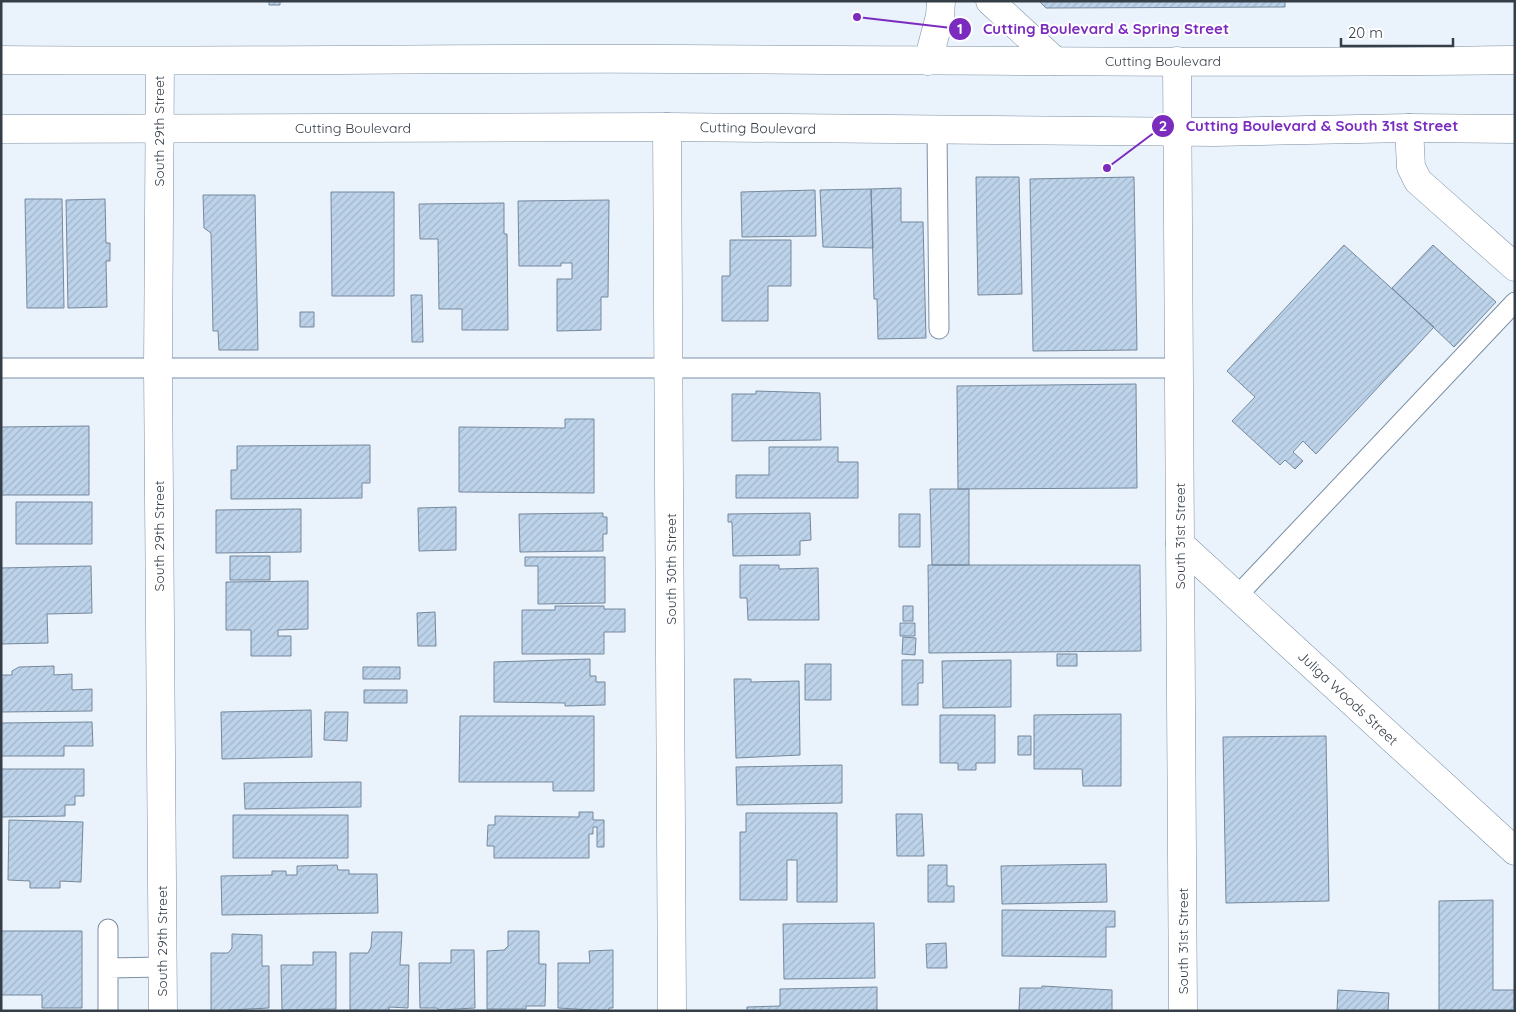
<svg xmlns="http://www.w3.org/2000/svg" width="1516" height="1012" viewBox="0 0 1516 1012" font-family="Quicksand,sans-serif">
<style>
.building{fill:url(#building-hatch);stroke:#75889c}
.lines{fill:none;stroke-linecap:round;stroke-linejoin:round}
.lane-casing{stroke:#7b8ea3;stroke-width:21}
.street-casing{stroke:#7b8ea3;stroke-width:29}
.secondary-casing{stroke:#7b8ea3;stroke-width:29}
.primary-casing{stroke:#7b8ea3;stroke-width:29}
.lane{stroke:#fff;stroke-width:19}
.street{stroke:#fff;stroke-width:28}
.secondary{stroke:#fff;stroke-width:28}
.primary{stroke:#fff;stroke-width:28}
.labels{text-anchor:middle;stroke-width:4;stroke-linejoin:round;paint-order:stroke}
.street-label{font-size:14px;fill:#353e47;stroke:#fff}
.leader{fill:none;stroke:#7b2cbf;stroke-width:2}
.callout-dot{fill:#7b2cbf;stroke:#fff;stroke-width:2}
.mark-label{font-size:15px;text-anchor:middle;font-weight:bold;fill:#fff}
.callout-label{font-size:15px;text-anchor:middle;font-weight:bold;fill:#7b2cbf;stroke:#fff;stroke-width:4;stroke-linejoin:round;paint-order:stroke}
</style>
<defs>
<pattern id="building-hatch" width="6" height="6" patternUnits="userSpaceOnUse" patternTransform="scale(1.25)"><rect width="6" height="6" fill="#bdd3ea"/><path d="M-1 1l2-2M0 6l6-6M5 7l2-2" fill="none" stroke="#a3b6ca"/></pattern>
</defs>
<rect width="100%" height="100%" fill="#eaf3fc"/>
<!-- building -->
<path class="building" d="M 269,1 L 280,1 L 280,5 L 269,5 Z
M 1039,1 L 1285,1 L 1285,7 L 1046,8 Z
M 976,177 L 1019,177 L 1022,294 L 978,295 Z
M 1134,177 L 1137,350 L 1033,351 L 1030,179 Z
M 901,188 L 901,222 L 923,222 L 926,338 L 878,339 L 877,299 L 874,299 L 871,189 Z
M 871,189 L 873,248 L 823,247 L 820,190 Z
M 815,190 L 816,236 L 742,237 L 741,192 Z
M 331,192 L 394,192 L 394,296 L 332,296 Z
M 203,195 L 255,195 L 258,350 L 219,350 L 218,331 L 213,331 L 211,233 L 204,228 Z
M 25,199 L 62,199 L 64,308 L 27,308 Z
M 105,199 L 106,243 L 110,243 L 110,261 L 106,261 L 107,307 L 68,308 L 66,200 Z
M 609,200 L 608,297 L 601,297 L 601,330 L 557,331 L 557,279 L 572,279 L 572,263 L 561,263 L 561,266 L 519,266 L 518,201 Z
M 504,203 L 504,234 L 507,234 L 508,330 L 462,330 L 462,309 L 439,309 L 438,239 L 420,239 L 419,204 Z
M 730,240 L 791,240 L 791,286 L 768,286 L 768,321 L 722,321 L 722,276 L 730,276 Z
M 1344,245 L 1434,327 L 1316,454 L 1303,441 L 1293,452 L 1303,461 L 1295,469 L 1285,460 L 1280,465 L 1232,421 L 1255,397 L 1227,371 Z
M 1433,245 L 1496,302 L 1454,347 L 1392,288 Z
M 411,295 L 422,295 L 423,342 L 412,342 Z
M 300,312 L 314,312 L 314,327 L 300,327 Z
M 1136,384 L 1137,488 L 958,489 L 957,386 Z
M 756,391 L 820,393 L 821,440 L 732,441 L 732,394 L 756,394 Z
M 565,419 L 594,419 L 594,493 L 459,492 L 459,427 L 565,428 Z
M 89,426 L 89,495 L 1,495 L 1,427 Z
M 370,445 L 370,483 L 362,483 L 362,498 L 231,499 L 231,470 L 237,470 L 237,446 Z
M 769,447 L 838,447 L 838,462 L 858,462 L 858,498 L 736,498 L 736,475 L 769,475 Z
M 930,489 L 969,489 L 969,565 L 932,565 Z
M 16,502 L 92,502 L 92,544 L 16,544 Z
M 456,507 L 456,550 L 419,551 L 418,508 Z
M 301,509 L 301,552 L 216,553 L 216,510 Z
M 603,513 L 603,517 L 607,517 L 607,534 L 603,534 L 603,551 L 520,552 L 519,514 Z
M 810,513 L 811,540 L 800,541 L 800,555 L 733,556 L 732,522 L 728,522 L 728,514 Z
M 899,514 L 920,514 L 920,547 L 899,547 Z
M 230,556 L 270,556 L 270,580 L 230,580 Z
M 525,557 L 605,557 L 605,603 L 538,604 L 538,566 L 525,566 Z
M 740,565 L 779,565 L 779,569 L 818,568 L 819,620 L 748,620 L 747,598 L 740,598 Z
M 928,565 L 1140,565 L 1141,651 L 929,653 Z
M 91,566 L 92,613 L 47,614 L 48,643 L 1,644 L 1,568 Z
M 308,581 L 308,629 L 278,630 L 278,636 L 291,636 L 291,656 L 251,656 L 251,630 L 226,630 L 226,582 Z
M 555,606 L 604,606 L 604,609 L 625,609 L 625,632 L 604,632 L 604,654 L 522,654 L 522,610 L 555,610 Z
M 903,606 L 913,606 L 913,621 L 903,621 Z
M 435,612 L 436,646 L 418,646 L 417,613 Z
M 900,623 L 915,623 L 915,636 L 900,636 Z
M 903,637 L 916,638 L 915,655 L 902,654 Z
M 1057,654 L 1077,654 L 1077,666 L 1057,666 Z
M 590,659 L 590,676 L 596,676 L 596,682 L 605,682 L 605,705 L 565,706 L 565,703 L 494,702 L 494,662 Z
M 902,660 L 923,660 L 923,683 L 918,683 L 918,705 L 902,705 Z
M 1011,660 L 1011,707 L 943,708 L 942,661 Z
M 805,664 L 831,664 L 831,700 L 805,700 Z
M 54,666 L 54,675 L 72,674 L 72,690 L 92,689 L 92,711 L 1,712 L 1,675 L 12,675 L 12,671 L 19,667 Z
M 363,667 L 400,667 L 400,679 L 363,679 Z
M 734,679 L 751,679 L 751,682 L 799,681 L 800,755 L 736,758 Z
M 364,690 L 407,690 L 407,703 L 364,703 Z
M 311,710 L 312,757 L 222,759 L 221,712 Z
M 325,712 L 348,712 L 347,741 L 324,740 Z
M 1121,714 L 1121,786 L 1083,786 L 1082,769 L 1034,769 L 1034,715 Z
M 940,715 L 995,715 L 995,763 L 976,763 L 976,770 L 958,770 L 958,763 L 940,763 Z
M 460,716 L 594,716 L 594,791 L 553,791 L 553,782 L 459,782 Z
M 92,722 L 93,746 L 64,746 L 64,756 L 1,756 L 1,723 Z
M 1018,736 L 1031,736 L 1031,755 L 1018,755 Z
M 1326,736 L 1329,901 L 1226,903 L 1223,737 Z
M 842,765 L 842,803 L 737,805 L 736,767 Z
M 1,769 L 84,769 L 84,796 L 75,796 L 75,805 L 65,805 L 65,816 L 1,817 Z
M 361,782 L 361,807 L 245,809 L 244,783 Z
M 579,812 L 593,812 L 593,820 L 604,820 L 604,847 L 597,847 L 597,827 L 593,827 L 593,834 L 589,834 L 589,858 L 494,858 L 494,846 L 487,846 L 488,825 L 495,825 L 495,816 L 579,817 Z
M 746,813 L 837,813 L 837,902 L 797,902 L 797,860 L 787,860 L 787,900 L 740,900 L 740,832 L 746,832 Z
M 896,814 L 922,814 L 924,856 L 897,856 Z
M 233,815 L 348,815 L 348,858 L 233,858 Z
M 9,820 L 83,822 L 81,882 L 60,881 L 60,888 L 30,888 L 30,881 L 8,880 Z
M 1106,864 L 1107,902 L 1002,904 L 1001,866 Z
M 337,865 L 338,870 L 349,870 L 349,874 L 377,874 L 378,913 L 222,915 L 221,876 L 272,875 L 272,871 L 286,871 L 286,875 L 297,875 L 297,866 Z
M 928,865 L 947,865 L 947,886 L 954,886 L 954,902 L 928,902 Z
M 1493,900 L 1493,990 L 1515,990 L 1515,1011 L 1439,1011 L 1439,901 Z
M 1002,910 L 1115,911 L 1115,927 L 1106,927 L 1106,957 L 1002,956 Z
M 874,923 L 875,978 L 784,979 L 783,924 Z
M 1,931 L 82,931 L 82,1008 L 42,1008 L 42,995 L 1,995 Z
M 508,931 L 539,931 L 539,964 L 546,964 L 545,1006 L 526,1006 L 526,1009 L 487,1009 L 487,951 L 504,950 L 508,946 Z
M 372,932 L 402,932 L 400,965 L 409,965 L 408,1008 L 389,1007 L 389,1011 L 350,1010 L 350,953 L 368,953 L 371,947 Z
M 232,934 L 262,935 L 262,966 L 269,966 L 269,1008 L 211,1011 L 211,953 L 228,953 L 232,948 Z
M 946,943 L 947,968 L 927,968 L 926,944 Z
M 451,950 L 474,950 L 475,1008 L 439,1010 L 437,1008 L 420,1008 L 419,963 L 451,963 Z
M 613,950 L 613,1008 L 609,1008 L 609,1011 L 558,1008 L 558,963 L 590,963 L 589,951 Z
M 313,952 L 336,952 L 336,1009 L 282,1010 L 281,965 L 313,965 Z
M 1042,986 L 1112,990 L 1112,1011 L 1019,1011 L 1020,988 L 1042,988 Z
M 877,987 L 877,1011 L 747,1011 L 747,1007 L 780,1006 L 780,989 Z
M 1338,990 L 1389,993 L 1388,1011 L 1337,1011 Z"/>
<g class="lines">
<!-- lane casing -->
<g class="lane-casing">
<path id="lane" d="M 937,130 L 939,329
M 1,368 L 1179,368
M 1237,596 L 1515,302
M 108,968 L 162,967
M 108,1009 L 108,929"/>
</g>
<!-- street casing -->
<g class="street-casing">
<path id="street" d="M 990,1 L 1055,61
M 160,61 L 158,368 L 163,1011
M 928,61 L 940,16 L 941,1
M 667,127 L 672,1011
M 1409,128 L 1411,167 L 1418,181 L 1515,267
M 1180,544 L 1183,1011"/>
</g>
<!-- secondary casing -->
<g class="secondary-casing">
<path id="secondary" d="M 1177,61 L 1180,544 L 1515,851"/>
</g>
<!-- primary casing -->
<g class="primary-casing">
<path id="primary" d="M 1,60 C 227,62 452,58 678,59 C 957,60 1236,64 1515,60
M 1,129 L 667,127 L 1215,132 L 1409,128 L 1515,129"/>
</g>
<!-- lane -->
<use href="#lane" class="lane"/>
<!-- street -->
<use href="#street" class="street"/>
<!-- secondary -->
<use href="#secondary" class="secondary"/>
<!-- primary -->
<use href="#primary" class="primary"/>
</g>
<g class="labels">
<!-- street labels -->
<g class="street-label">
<text x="1163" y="66">Cutting Boulevard</text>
<text x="353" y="133">Cutting Boulevard</text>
<text transform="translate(758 128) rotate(1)" y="5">Cutting Boulevard</text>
<text transform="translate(159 131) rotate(-90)" y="5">South 29th Street</text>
<text transform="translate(159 536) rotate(-90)" y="5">South 29th Street</text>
<text transform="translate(1180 536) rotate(-90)" y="5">South 31st Street</text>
<text transform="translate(671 569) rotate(-90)" y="5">South 30th Street</text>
<text transform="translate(1348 698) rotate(43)" y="5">Juliga Woods Street</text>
<text transform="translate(162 941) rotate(-90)" y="5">South 29th Street</text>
<text transform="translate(1183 941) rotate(-90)" y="5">South 31st Street</text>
</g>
</g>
<!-- callouts -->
<path class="leader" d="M857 17L960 29M1107 168L1163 126"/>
<g class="callout-dot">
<circle cx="857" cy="17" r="5"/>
<circle cx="1107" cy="168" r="5"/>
<circle cx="960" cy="29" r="12"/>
<circle cx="1163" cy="126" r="12"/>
</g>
<g class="mark-label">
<text x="960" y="34">1</text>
<text x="1163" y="131">2</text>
</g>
<g class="callout-label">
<text x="1106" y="34">Cutting Boulevard &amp; Spring Street</text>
<text x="1322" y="131">Cutting Boulevard &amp; South 31st Street</text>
</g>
<!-- border -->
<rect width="1516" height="1012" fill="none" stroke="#353e47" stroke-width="5"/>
<!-- scale -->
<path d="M1341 38v8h112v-8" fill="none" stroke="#353e47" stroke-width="2.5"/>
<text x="1348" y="38" font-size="15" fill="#353e47" stroke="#ffffff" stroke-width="4" paint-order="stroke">20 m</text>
</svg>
